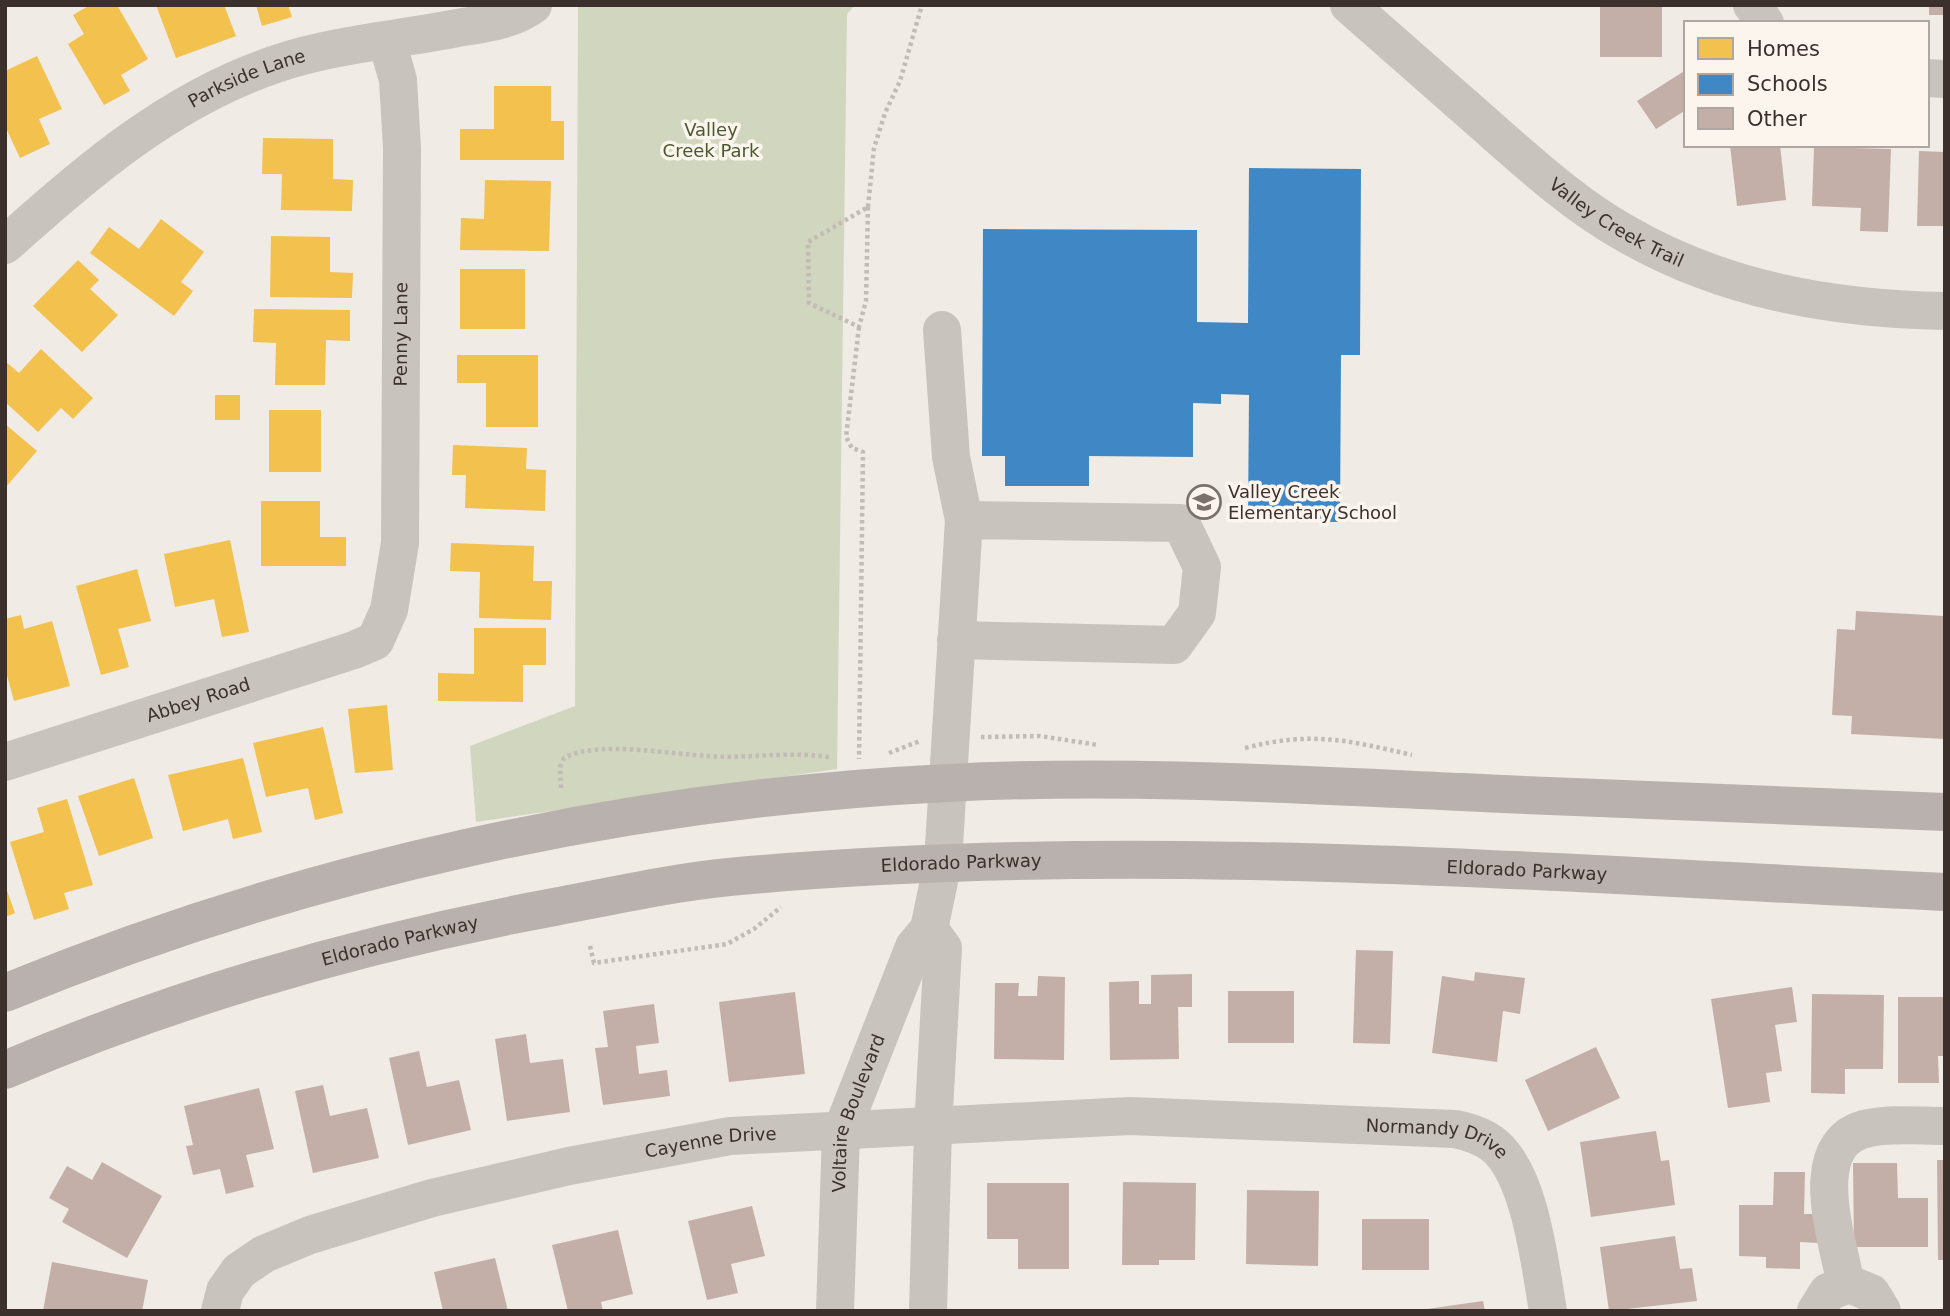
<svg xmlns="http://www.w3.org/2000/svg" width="1950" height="1316" viewBox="0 0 1950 1316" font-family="'DejaVu Sans',sans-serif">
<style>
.green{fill:#d1d6bf}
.homes{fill:#f2c14e}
.schools{fill:#3f88c5}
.building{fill:#c3afa7}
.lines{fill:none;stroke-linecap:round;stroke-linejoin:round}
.path{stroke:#c2bbb6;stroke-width:4.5;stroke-dasharray:3.5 3.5;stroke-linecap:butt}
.minor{stroke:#c9c3be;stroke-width:38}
.major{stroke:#b8b1ad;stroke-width:38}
.labels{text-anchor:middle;stroke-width:7;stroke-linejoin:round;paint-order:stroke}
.street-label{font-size:18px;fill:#3b302b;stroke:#fbf5ee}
.park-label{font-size:18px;fill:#4a5a2e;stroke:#fbf5ee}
.poi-label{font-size:18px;fill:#3b302b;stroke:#fbf5ee;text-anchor:start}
</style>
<rect width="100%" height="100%" fill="#f0ebe5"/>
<!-- green -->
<path class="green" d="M 578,5 L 855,5 L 847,14 L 837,769 L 476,822 L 470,746 L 575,706 Z"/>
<!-- homes -->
<path class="homes" d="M 90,5 L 117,5 L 148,59 L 121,75 L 130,91 L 104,105 L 68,44 L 84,34 L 73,15 Z
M 156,5 L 224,5 L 236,36 L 176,58 Z
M 256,5 L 288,5 L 292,17 L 262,26 Z
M 37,56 L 62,109 L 39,119 L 50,144 L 20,158 L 5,126 L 5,71 Z
M 494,86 L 551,86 L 551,121 L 564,121 L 564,160 L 460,160 L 460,129 L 494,129 Z
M 263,138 L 333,139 L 333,179 L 353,180 L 352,211 L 281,210 L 282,174 L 262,174 Z
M 485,180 L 551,181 L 549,251 L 460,250 L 461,218 L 484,219 Z
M 161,219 L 204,252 L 181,282 L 193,291 L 174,316 L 90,253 L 109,227 L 139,249 Z
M 271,236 L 330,237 L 330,272 L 353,273 L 352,298 L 270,297 Z
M 78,260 L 99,280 L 90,289 L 118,315 L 82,352 L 33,306 Z
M 460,269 L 525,269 L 525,329 L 460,329 Z
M 254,309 L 350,310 L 350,341 L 326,340 L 325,385 L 275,385 L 276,343 L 253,342 Z
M 41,349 L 93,398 L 73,419 L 61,408 L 38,432 L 5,402 L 5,361 L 19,373 Z
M 457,355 L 538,355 L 538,427 L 486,427 L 486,383 L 457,383 Z
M 215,395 L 240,395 L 240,420 L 215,420 Z
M 269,410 L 321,410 L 321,472 L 269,472 Z
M 5,424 L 37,451 L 5,488 Z
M 453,445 L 527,448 L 526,469 L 546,470 L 545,511 L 465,508 L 466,475 L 452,475 Z
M 261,501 L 320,501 L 320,537 L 346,537 L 346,566 L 261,566 Z
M 230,540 L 249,632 L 222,637 L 214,599 L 175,607 L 164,554 Z
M 451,543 L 534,546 L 533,581 L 552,581 L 551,620 L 479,618 L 480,572 L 450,571 Z
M 137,569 L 151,621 L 118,629 L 129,667 L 101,675 L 76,586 Z
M 21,615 L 24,629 L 52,621 L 70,686 L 14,701 L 5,668 L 5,619 Z
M 474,628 L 546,628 L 546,665 L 523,665 L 523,702 L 438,701 L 438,673 L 474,674 Z
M 387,705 L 393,770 L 355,773 L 348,709 Z
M 323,727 L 343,813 L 315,820 L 308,788 L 266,797 L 253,743 Z
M 243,758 L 262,832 L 233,839 L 228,819 L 183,831 L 168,775 Z
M 134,778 L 153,838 L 99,856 L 78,796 Z
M 67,799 L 93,885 L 64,893 L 69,909 L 34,920 L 10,842 L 44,832 L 37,808 Z
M 5,885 L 15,913 L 5,917 Z"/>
<!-- schools -->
<path class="schools" d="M 1249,168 L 1361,169 L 1360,355 L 1341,355 L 1340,522 L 1248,521 L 1249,395 L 1221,394 L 1221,404 L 1193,403 L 1193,457 L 1089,456 L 1089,486 L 1005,486 L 1005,456 L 982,456 L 983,229 L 1197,230 L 1197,322 L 1248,323 Z"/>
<!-- building -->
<path class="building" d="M 1600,5 L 1662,5 L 1662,57 L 1600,57 Z
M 1929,5 L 1945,5 L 1945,15 L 1929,15 Z
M 1686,70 L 1686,110 L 1656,129 L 1637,101 Z
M 1730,145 L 1780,145 L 1786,200 L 1737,206 Z
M 1814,147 L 1891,149 L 1888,232 L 1860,231 L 1861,208 L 1812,206 Z
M 1919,151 L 1945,152 L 1945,226 L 1917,226 Z
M 1856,611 L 1945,616 L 1945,739 L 1851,734 L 1852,716 L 1832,715 L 1837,629 L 1855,630 Z
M 1356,950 L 1393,951 L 1390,1044 L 1353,1043 Z
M 1475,972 L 1525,978 L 1520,1014 L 1503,1011 L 1497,1062 L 1432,1053 L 1442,976 L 1474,981 Z
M 1192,974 L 1192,1007 L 1178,1007 L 1179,1059 L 1110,1060 L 1109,982 L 1139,981 L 1139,1004 L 1151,1004 L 1151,975 Z
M 1038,976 L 1065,977 L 1064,1060 L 994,1059 L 995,983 L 1019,983 L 1018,996 L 1037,996 Z
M 1792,987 L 1797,1022 L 1775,1025 L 1782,1071 L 1766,1073 L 1770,1102 L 1728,1108 L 1711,999 Z
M 1228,991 L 1294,991 L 1294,1043 L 1228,1043 Z
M 795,992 L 805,1074 L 729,1082 L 719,1002 Z
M 1812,994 L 1884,995 L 1883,1069 L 1845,1069 L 1845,1094 L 1811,1093 Z
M 1898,997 L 1945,997 L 1945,1056 L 1938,1056 L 1939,1083 L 1898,1083 Z
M 654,1004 L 659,1043 L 636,1046 L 639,1074 L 667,1070 L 670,1096 L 603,1105 L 595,1048 L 608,1047 L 603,1011 Z
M 526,1034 L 530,1063 L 563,1059 L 570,1112 L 507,1121 L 495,1039 Z
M 1596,1047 L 1620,1098 L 1548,1131 L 1525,1080 Z
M 419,1051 L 427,1087 L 459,1080 L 471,1130 L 408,1145 L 389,1058 Z
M 323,1085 L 330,1116 L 367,1108 L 379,1158 L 313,1173 L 295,1091 Z
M 259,1088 L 274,1149 L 246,1155 L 254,1187 L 226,1194 L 220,1169 L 193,1175 L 186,1146 L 193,1145 L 184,1106 Z
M 1656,1131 L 1661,1161 L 1669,1160 L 1675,1205 L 1591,1217 L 1580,1142 Z
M 1937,1160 L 1945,1160 L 1945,1260 L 1938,1260 Z
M 102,1162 L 162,1196 L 127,1258 L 62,1222 L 69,1209 L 49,1198 L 67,1166 L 92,1180 Z
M 1853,1163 L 1897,1163 L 1898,1198 L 1928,1198 L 1928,1247 L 1854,1247 Z
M 1774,1172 L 1805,1172 L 1804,1214 L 1819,1214 L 1819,1243 L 1800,1242 L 1800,1269 L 1766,1268 L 1766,1257 L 1739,1256 L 1739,1205 L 1773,1205 Z
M 1123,1182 L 1196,1183 L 1195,1260 L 1159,1260 L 1159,1265 L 1122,1265 Z
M 987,1183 L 1069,1183 L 1069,1269 L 1018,1269 L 1018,1239 L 987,1239 Z
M 1247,1190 L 1319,1191 L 1318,1266 L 1246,1264 Z
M 752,1206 L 765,1256 L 731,1264 L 738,1293 L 707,1300 L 688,1221 Z
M 1362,1219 L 1429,1219 L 1429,1270 L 1362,1270 Z
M 618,1230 L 633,1294 L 601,1302 L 603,1311 L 568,1311 L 552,1245 Z
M 1675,1236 L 1680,1269 L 1692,1268 L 1697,1301 L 1609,1311 L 1600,1247 Z
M 495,1258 L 508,1311 L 443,1311 L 434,1272 Z
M 52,1262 L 148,1280 L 142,1311 L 43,1311 Z
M 1483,1301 L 1485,1311 L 1427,1311 L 1427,1309 Z"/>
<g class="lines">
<!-- path -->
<path class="path" d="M 868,207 L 866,301 L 859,327 L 809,303 L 808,242 Z
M 868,207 L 874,148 L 885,113 L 900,81 L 922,5
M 859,327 L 846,437 L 852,448 L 863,452 L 859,759
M 981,737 L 1040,736 L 1098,745
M 1245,748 C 1312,731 1347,740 1412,755
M 889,753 L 920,741
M 561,788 L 560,767 L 564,758 C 596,740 669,754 707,756 C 748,759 788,751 829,757
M 590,946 L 594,963 L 727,944 L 754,929 L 781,907"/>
<!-- minor -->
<g class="minor">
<path id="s1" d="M 1349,5 C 1395,46 1442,87 1489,128 C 1531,165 1574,204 1623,232 C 1722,290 1832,309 1945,311"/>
<path d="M 1752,5 L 1765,23"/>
<path d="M 1927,78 L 1945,79"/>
<path id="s2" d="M 5,245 C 86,172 171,99 276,64 C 332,45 394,40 452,29 C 478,24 511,22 533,5"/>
<path d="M 942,330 L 951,457 L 964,520"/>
<path id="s3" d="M 5,762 L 354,650 L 375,641 L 389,610 L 400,543 L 402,148 L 398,80 L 387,41"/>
<path d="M 1846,1285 C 1838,1240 1802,1141 1869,1128 C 1893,1123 1920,1126 1945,1126"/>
<path id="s4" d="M 220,1311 L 225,1291 L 239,1271 L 264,1254 L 310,1235 L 432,1198 L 569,1166 L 730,1136 L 1130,1116 L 1455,1129 C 1470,1132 1483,1136 1495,1146 C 1531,1177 1540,1266 1548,1311"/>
<path id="s5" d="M 835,1311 L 841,1133 L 914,947 L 929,929 L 943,862 L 964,520 L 1181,523 L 1202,567 L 1197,613 L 1174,645 L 956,640"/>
<path d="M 928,1311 L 933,1128 L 943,948 L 929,929"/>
<path d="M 1816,1311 L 1828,1292 L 1849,1284 L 1871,1293 L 1882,1311"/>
</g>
<!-- major -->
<g class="major">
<path d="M 5,993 C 303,870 625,799 947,783 C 1118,774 1289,784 1461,792 C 1622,800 1783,806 1945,812"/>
<path id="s6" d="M 5,1070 C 181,995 366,942 554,907 C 612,896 670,883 729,877 C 1134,839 1540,873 1945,892"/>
</g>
</g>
<!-- icons -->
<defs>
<g id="school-ring" transform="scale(1.75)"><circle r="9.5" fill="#fbf5ee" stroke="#7a716c" stroke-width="1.5"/><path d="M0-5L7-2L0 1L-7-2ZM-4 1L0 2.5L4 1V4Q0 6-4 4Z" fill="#7a716c"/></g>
</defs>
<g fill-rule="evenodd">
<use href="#school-ring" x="1204" y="502"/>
</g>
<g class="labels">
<!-- street labels -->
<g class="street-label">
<text dy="6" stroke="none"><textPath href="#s2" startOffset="296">Parkside Lane</textPath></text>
<text dy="6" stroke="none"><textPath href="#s1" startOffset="346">Valley Creek Trail</textPath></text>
<text dy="6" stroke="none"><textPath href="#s3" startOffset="700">Penny Lane</textPath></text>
<text dy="6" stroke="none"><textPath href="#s3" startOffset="203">Abbey Road</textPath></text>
<text dy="6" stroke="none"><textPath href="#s6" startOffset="984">Eldorado Parkway</textPath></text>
<text dy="6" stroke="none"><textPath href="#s6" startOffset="1550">Eldorado Parkway</textPath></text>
<text dy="6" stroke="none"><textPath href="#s6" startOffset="416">Eldorado Parkway</textPath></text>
<text dy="6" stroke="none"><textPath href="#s5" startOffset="201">Voltaire Boulevard</textPath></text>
<text dy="6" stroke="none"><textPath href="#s4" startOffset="537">Cayenne Drive</textPath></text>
<text dy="6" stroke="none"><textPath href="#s4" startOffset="1267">Normandy Drive</textPath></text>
</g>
<!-- park labels -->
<g class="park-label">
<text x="711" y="136">Valley<tspan x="711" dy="21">Creek Park</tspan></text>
</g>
<!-- poi labels -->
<g class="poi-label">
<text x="1228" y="498">Valley Creek<tspan x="1228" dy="21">Elementary School</tspan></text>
</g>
</g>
<!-- border -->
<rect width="1950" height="1316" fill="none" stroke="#3b302b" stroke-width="14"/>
<!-- legend -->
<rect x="1684" y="21" width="245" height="126" fill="#fbf5ee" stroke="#aea6a0" stroke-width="2"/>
<rect x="1698" y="38" width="35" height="21" fill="#f2c14e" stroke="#aea6a0" stroke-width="2"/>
<text x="1747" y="56" font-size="21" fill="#3b302b">Homes</text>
<rect x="1698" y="74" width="35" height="21" fill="#3f88c5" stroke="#aea6a0" stroke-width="2"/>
<text x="1747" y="91" font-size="21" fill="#3b302b">Schools</text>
<rect x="1698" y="108" width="35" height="21" fill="#c3afa7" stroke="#aea6a0" stroke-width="2"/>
<text x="1747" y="126" font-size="21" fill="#3b302b">Other</text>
</svg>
